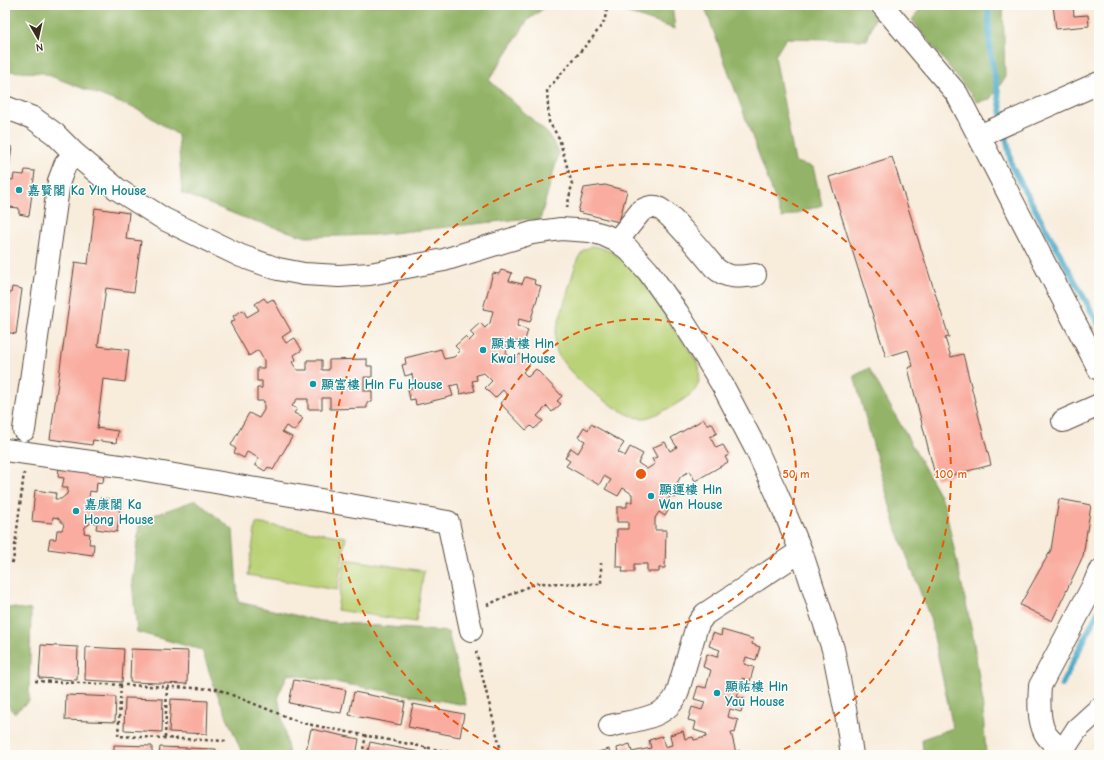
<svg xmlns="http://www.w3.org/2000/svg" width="1104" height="760" viewBox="0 0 1104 760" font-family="'Comic Neue','LXGW WenKai TC',sans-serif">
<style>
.green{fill:#bad277;stroke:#7a7e4a}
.forest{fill:#93b468;stroke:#676f43}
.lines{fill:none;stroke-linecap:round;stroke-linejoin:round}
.stream{stroke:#48a9c8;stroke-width:6}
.building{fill:#f9ac9f}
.minor-casing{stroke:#57473a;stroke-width:24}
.path{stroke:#57473a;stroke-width:2.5;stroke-dasharray:3 3;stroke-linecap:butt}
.minor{stroke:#fff;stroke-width:22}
.ring{fill:none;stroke:#e8590c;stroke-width:2;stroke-dasharray:7 5}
.culture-dot{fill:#0f9aa8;stroke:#fdfcf7;stroke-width:1.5}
.labels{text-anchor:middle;stroke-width:3;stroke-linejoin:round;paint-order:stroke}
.culture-label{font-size:13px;font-weight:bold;fill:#0d838f;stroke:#fdfcf7;text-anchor:start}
.centre{fill:#e8590c;stroke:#fdfcf7;stroke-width:2}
.ring-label{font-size:12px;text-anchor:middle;font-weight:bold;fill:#e8590c;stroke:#fdfcf7;stroke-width:3;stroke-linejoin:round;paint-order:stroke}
</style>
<rect width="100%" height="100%" fill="#fdfcf7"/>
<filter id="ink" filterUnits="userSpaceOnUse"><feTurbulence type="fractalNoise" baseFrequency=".025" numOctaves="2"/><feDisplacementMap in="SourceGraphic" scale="8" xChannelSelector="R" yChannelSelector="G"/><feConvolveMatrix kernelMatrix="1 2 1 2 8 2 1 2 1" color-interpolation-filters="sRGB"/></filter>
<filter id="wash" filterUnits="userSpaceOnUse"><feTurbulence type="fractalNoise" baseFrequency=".012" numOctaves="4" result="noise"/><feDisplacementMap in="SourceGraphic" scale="16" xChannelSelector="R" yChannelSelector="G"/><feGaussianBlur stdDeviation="0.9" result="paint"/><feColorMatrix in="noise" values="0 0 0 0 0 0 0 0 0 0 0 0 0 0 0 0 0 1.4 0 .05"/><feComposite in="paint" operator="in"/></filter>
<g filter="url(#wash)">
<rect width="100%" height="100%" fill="#f8ecdb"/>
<!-- green -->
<path class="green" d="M 592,246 C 628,249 653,298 671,325 C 680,338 691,352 699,366 C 700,375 700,382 695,390 C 688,399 650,421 639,418 C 615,413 566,374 557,352 C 554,345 555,338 556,331 L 577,260 L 583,250 Z
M 256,523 L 346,537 L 337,590 L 248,575 Z
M 345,559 L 424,571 L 416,622 L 337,610 Z"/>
<!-- forest -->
<path class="forest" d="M 5,5 L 548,5 L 528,20 L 489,80 L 548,134 L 559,152 L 540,220 L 520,219 L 374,235 L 306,237 L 242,217 L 182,193 L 178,135 L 141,111 L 43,73 L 5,71 Z
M 605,5 L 672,5 L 675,29 Z
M 704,5 L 862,5 L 875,17 L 867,40 L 786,38 L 775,56 L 795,162 L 813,167 L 822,205 L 782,218 Z
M 923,5 L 1003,5 L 1005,78 L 990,99 L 977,102 L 912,20 Z
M 869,368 L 944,503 L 972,631 L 982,697 L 986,755 L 923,755 L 922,739 L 953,728 L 930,618 L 896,527 L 854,376 Z
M 196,500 L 233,530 L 238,602 L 320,621 L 448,632 L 466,705 L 288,674 L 278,696 L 289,755 L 243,755 L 214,686 L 202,650 L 137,632 L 132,581 L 140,520 Z
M 5,607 L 31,610 L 29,701 L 14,713 L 5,701 Z"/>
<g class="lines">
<!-- stream -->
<path class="stream" d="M 988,5 L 990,51 L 1012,167 L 1099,325
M 1062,684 L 1099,610"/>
</g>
<g id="blocks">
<!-- building -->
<path class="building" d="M 1053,5 L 1073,5 L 1074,16 L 1088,15 L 1089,26 L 1056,29 Z
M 5,146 L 12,147 L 9,168 L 5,167 Z
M 892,157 L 949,337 L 945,338 L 951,357 L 963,354 L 991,465 L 936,479 L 908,368 L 913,366 L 908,350 L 886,357 L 829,177 Z
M 25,170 L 35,171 L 29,216 L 19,214 L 19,208 L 9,207 L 10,201 L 5,200 L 5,176 L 7,179 L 13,180 L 14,174 L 24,175 Z
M 605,185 L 627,191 L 619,222 L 578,212 L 584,188 Z
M 95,208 L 129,213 L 126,239 L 141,241 L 134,292 L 106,288 L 98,346 L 129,350 L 125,382 L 103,379 L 97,428 L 118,431 L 116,443 L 93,440 L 92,445 L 50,439 L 75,262 L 88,264 Z
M 501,270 L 512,273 L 509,281 L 522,284 L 525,277 L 535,280 L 534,284 L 541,286 L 530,322 L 519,319 L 517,326 L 528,330 L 524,343 L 514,341 L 513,346 L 508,344 L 506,353 L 513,361 L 520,354 L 530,364 L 523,372 L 528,377 L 536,369 L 562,396 L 557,401 L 561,404 L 552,412 L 547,406 L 537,416 L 543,421 L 534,429 L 531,426 L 526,430 L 500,403 L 508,396 L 503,390 L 495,398 L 485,388 L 492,381 L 484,373 L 476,375 L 477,380 L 472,381 L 475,391 L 460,394 L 458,384 L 450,386 L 453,396 L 416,405 L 415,399 L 410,400 L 408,389 L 415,387 L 412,374 L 405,376 L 402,365 L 406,364 L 405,358 L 441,349 L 444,359 L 454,357 L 460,351 L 455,346 L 465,337 L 469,341 L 474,336 L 470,332 L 480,323 L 485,328 L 490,323 L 493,311 L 483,309 L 493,273 L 499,274 Z
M 12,287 L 22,289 L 16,334 L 6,332 L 6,326 L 5,326 L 5,292 L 11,293 Z
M 264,298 L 267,302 L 273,299 L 291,331 L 282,337 L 286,343 L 295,338 L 302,350 L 294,355 L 296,360 L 292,362 L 297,370 L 307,370 L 307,360 L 322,360 L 322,370 L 329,370 L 329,360 L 367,359 L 367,366 L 372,366 L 372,377 L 364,377 L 364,391 L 372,391 L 372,402 L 367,402 L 367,408 L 330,409 L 330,398 L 322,398 L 322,409 L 308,409 L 308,399 L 297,399 L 292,406 L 297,409 L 294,413 L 303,418 L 295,431 L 286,426 L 282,432 L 292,437 L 273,470 L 268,467 L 265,471 L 255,465 L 259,458 L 247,452 L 244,458 L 234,453 L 236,449 L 231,445 L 249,413 L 259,418 L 264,410 L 264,401 L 257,401 L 257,388 L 262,388 L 262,381 L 257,381 L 257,368 L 264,368 L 264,360 L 258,350 L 249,356 L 230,323 L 235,320 L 233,316 L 243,310 L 247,317 L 259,310 L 255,304 Z
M 704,419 L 707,425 L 712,423 L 717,433 L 710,437 L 716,448 L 723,445 L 729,455 L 725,457 L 728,462 L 695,481 L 690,471 L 681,476 L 677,483 L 682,487 L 675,498 L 671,495 L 667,502 L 672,504 L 665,516 L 659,512 L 655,518 L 655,530 L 666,530 L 665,568 L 659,568 L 659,572 L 647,572 L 647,564 L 634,564 L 634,572 L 622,572 L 623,567 L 616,567 L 617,529 L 628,529 L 628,522 L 617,522 L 617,507 L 627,507 L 627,502 L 632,502 L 632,494 L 623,488 L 618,496 L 605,489 L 611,480 L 604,476 L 599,485 L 566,466 L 570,461 L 565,458 L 571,448 L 578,453 L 585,441 L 578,437 L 584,427 L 588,430 L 591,424 L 624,443 L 618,452 L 625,456 L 630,447 L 643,454 L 638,463 L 647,469 L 655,464 L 652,459 L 657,457 L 652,448 L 665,442 L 670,451 L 677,447 L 671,438 Z
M 59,467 L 104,473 L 103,483 L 97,482 L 96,492 L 90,491 L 89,497 L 94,504 L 100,504 L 100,498 L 121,501 L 117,532 L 96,529 L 97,523 L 92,522 L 85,527 L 84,533 L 90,534 L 89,544 L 94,544 L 93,555 L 48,549 L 50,539 L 56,539 L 57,530 L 62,530 L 64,525 L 58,518 L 53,517 L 52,523 L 32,521 L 35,490 L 56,493 L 55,499 L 61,499 L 67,494 L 68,488 L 62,488 L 64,478 L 58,477 Z
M 1059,499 L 1091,505 L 1083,556 L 1052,621 L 1020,605 L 1051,550 Z
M 722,630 L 753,639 L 752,644 L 760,647 L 756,660 L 746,657 L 744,664 L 754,667 L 750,681 L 742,678 L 737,697 L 745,699 L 741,712 L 730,709 L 728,717 L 738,720 L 735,733 L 731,732 L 736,753 L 739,750 L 744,755 L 618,755 L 617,748 L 630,744 L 632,752 L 651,748 L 649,740 L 662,736 L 665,747 L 672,745 L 670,735 L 683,731 L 685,739 L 693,737 L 694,740 L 706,737 L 707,734 L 694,730 L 696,722 L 688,720 L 692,707 L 702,710 L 705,702 L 694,699 L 698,686 L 706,688 L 711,670 L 703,667 L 707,654 L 717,657 L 720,650 L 709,646 L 713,633 L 721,636 Z
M 41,645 L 78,647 L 77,680 L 39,678 Z
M 86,647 L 124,649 L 122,682 L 85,680 Z
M 131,649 L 188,651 L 187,684 L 130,682 Z
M 294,680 L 346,690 L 341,713 L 289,703 Z
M 354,692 L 405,702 L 401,725 L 349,715 Z
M 66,695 L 116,697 L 115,722 L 65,720 Z
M 125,698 L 163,699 L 162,732 L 124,730 Z
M 171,699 L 208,701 L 207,734 L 169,732 Z
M 413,704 L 464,714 L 460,737 L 408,727 Z
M 311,729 L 359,739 L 356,755 L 305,755 Z
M 370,742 L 419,752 L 418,755 L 367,755 Z
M 114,745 L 152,746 L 152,755 L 114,755 Z
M 160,747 L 216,749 L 216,755 L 159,755 Z
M 609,749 L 610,755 L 596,755 L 595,753 Z"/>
</g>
</g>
<g filter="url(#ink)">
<use href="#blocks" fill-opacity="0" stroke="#57473a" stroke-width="1"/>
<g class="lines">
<!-- minor casing -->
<g class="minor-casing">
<path id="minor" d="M 882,5 L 957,94 L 1099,369
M 5,107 L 33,118 L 55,134 L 74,153 L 117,189 L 164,219 L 241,256 L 278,269 L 304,274 L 339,276 L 370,274 L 444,260 L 532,233 L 561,229 L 590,231 L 604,235 L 617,241 L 628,249 L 648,271 L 677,312 L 705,356 L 723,386 L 757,451 L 777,494 L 801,551 L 833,649 L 846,714 L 852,755
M 979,136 L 1099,83
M 617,241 L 641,211 C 646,208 650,206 656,207 C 668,210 705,256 715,268 C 727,279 740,277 755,275
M 1063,421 L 1099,405
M 24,430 L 59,181 L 65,165 L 74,153
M 5,450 L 134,468 L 448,522 L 471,630
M 610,726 C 635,720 666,719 677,694 L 696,629 L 699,622 L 705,614 L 801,551
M 1063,752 C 1057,746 1049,740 1045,733 C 1038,720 1039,700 1040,686 L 1095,582 L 1099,572
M 1060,755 L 1077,729 L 1099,709"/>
</g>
<!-- path -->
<path class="path" d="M 567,208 L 572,184 L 559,138 L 549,122 L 547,90 L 593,37 L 604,22 L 608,5
M 5,561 L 13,562 L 24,473
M 487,605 L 536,583 L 601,584 L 601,563
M 476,651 L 502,755
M 35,681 L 217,689 L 302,723 L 465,755
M 121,685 L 118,736 L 226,741
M 165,738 L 167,687
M 362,755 L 366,735
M 424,755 L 426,747"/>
<!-- minor -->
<use href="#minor" class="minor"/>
</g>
</g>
<!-- distance rings -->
<g class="ring">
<circle cx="641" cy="474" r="155"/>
<path d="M510 755A310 310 0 1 1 772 755"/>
</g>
<!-- markers -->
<g class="culture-dot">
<circle cx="19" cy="190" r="4"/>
<circle cx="483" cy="350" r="4"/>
<circle cx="313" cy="384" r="4"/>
<circle cx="651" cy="496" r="4"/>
<circle cx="76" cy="511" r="4"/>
<circle cx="717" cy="693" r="4"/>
</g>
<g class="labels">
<!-- culture labels -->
<g class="culture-label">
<text x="27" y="195">嘉賢閣 Ka Yin House</text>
<text x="491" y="348">顯貴樓 Hin<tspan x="491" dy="15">Kwai House</tspan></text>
<text x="321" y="389">顯富樓 Hin Fu House</text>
<text x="659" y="494">顯運樓 Hin<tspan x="659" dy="15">Wan House</tspan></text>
<text x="84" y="509">嘉康閣 Ka<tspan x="84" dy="15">Hong House</tspan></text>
<text x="725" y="691">顯祐樓 Hin<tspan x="725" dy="15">Yau House</tspan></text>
</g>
</g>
<circle cx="641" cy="474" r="6" class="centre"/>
<g class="ring-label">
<text x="796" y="478">50 m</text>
<text x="951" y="478">100 m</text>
</g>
<!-- margin -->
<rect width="1104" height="760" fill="none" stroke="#fdfcf7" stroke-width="20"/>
<!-- north arrow -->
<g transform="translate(38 38) rotate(171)" stroke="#fdfcf7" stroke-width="3" paint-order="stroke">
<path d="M0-3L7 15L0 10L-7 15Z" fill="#3b2a1e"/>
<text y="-6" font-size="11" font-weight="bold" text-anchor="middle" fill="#3b2a1e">N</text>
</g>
</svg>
